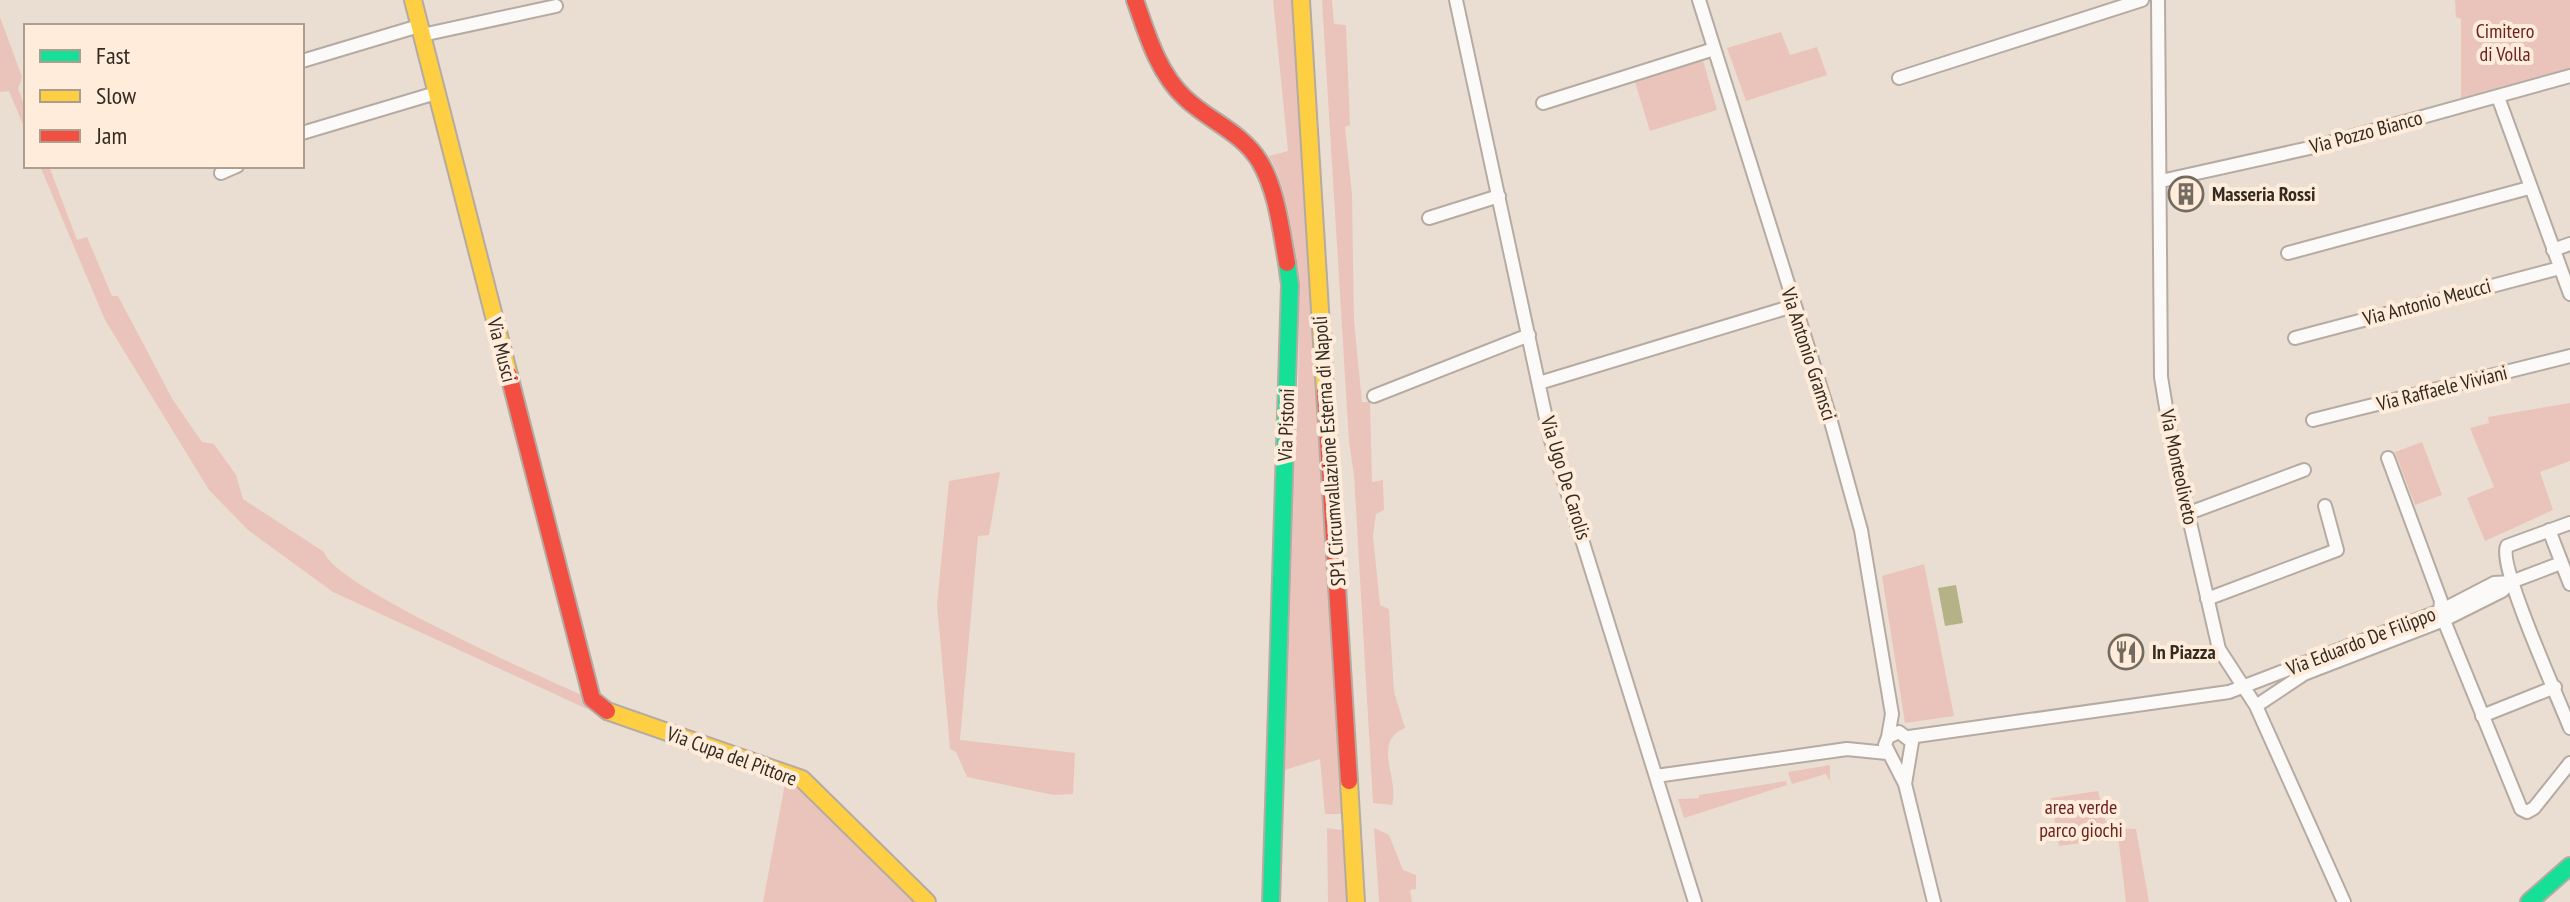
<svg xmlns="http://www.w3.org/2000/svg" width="2570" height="902" viewBox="0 0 2570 902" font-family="'PT Sans Narrow',sans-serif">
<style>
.green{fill:#eac4bb}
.water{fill:#b6b288}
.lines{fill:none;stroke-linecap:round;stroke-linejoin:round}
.street-casing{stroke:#b5aba2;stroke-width:16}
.fast-casing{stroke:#b5aba2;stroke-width:20}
.slow-casing{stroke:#b5aba2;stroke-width:20}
.jam-casing{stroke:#b5aba2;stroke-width:20}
.street{stroke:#fcfaf8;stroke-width:12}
.fast{stroke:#16e098;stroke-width:16}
.slow{stroke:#ffcf43;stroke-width:16}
.jam{stroke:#f24e42;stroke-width:16}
.labels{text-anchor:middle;stroke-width:8;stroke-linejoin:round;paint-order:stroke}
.park-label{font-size:20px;fill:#6c2220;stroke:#ffecda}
.street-label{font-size:20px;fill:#332b22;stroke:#ffecda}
.poi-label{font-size:20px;font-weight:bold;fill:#332b22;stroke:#ffecda;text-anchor:start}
</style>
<rect width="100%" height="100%" fill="#eaded2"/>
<!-- green -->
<path class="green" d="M 1273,0 L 1293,0 L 1342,814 L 1325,814 L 1320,759 L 1285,770 C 1288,677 1291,583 1294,489 C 1297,404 1311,229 1269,156 L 1288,151 Z
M 1322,0 L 1332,0 L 1334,24 L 1346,25 L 1350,125 L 1345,127 L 1352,194 L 1354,321 L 1362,402 L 1370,402 L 1372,482 L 1383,480 L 1384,510 L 1376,514 L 1373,536 L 1380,605 L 1389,609 L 1394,692 L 1405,728 C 1371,742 1400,779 1392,805 L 1373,803 L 1354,475 L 1349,442 Z
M 2455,0 L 2570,0 L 2570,68 L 2461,98 L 2461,19 L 2456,17 Z
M 0,17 L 22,77 L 18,89 L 26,109 L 26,132 L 9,91 L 0,92 Z
M 1781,32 L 1790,55 L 1817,47 L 1827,75 L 1746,101 L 1727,48 Z
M 1702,57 L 1717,110 L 1650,131 L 1634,79 Z
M 40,166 L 49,166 L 77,240 L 87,237 L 112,296 L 118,296 L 173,400 L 202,442 L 214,444 L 236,475 L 243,499 L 324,552 C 334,586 542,677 584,696 L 587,709 L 333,592 L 248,530 L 209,490 L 105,320 Z
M 2570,403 L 2570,461 L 2540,472 L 2553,510 L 2485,541 L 2467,498 L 2494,487 L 2470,428 L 2489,423 L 2488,417 Z
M 2422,442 L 2442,495 L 2415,505 L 2395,452 Z
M 1000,472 L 989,535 L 978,536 L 960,740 L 1075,753 L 1073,794 L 1054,795 L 967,777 L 956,752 L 950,749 L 937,605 L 949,481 Z
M 1924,564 L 1954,716 L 1905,723 L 1882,576 Z
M 1830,765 L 1830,781 L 1826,774 L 1792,784 L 1788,772 Z
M 786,778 L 917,902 L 763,902 Z
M 1786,781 L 1787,785 L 1684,818 L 1678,799 L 1699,798 L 1699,795 Z
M 2098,791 L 2110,839 L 2059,846 L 2051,798 Z
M 1327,828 L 1342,830 L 1347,902 L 1328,902 Z
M 1374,828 L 1389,835 L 1403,870 L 1416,875 L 1416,889 L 1410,890 L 1412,902 L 1379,902 Z
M 2117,828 L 2136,829 L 2149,902 L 2126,902 Z"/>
<!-- water -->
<path class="water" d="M 1956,585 L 1963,623 L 1945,626 L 1938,588 Z"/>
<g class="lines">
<!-- street casing -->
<g class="street-casing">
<path id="street" d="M 1456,0 L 1550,437 L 1695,902
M 1699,0 L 1828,411 L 1861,530 L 1892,714 L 1888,737
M 2158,0 L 2161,377 L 2172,444 L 2219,649 L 2256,706 L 2344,902
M 422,35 L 556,6
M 302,61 L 419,26
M 1899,78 L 2142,0
M 2498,97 L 2570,294
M 1543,103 L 1714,49
M 302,133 L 436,93
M 221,173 L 237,166
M 2161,181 L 2314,147 L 2570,76
M 1429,218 L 1499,196
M 2553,250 L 2570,244
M 2288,253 L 2529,188
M 2295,338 L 2560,268
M 1539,383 L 1793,306
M 1374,396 L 1529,335
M 2313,420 L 2570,356
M 2388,458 L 2441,601 L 2440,611 L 2521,809 L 2527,812 L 2534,808 L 2570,763
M 2189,513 L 2304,470
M 2570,523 L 2507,546 C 2497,565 2559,699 2570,728
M 2549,530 L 2570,584
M 2207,599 L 2337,550 L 2325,506
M 2256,706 L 2304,674 L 2444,620 L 2502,591 L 2511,582 L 2561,563
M 2482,716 L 2555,687
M 1909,737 L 2229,692 L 2440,611 L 2494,583 L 2511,582
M 1656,776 L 1847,749 L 1887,753
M 1905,784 L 1885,745 L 1888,737 L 1899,732 L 1912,742 L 1905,784 L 1934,902"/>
</g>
<!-- fast casing -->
<g class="fast-casing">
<path id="fast" d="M 1271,902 L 1290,285 L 1287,263
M 2529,902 L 2570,866"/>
</g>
<!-- slow casing -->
<g class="slow-casing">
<path id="slow" d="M 413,0 L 509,375
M 1301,0 L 1325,392
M 607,711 L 802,779 L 927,902
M 1349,781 L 1356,902"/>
</g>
<!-- jam casing -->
<g class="jam-casing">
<path id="jam" d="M 1135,0 C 1147,34 1158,73 1185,98 C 1209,121 1242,132 1260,162 C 1277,191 1281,230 1287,263
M 509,375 L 592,699 L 607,711
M 1325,392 L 1349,781"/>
</g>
<!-- street -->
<use href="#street" class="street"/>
<!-- fast -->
<use href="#fast" class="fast"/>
<!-- slow -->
<use href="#slow" class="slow"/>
<!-- jam -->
<use href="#jam" class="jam"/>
</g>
<!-- icons -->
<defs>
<g id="building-ring" transform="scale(1.8)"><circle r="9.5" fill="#ffecda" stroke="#736a60" stroke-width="1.5"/><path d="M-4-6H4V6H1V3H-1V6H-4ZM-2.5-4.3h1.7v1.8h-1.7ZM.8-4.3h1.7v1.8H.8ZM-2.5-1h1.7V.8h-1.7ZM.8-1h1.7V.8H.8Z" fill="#736a60"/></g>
<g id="restaurant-ring" transform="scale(1.8)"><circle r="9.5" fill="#ffecda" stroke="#736a60" stroke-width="1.5"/><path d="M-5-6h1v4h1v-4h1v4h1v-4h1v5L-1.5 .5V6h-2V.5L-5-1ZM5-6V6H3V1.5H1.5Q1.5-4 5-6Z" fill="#736a60"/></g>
</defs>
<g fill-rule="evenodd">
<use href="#building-ring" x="2186" y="194"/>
<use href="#restaurant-ring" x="2126" y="652"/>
</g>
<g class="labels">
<!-- park labels -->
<g class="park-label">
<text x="2505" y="38">Cimitero<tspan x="2505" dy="23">di Volla</tspan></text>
<text x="2081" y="814">area verde<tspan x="2081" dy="23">parco giochi</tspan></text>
</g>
<!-- street labels -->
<g class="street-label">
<text transform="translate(2366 132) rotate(-15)" y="7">Via Pozzo Bianco</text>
<text transform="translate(2427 302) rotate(-15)" y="7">Via Antonio Meucci</text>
<text transform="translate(502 350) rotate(76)" y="7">Via Musci</text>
<text transform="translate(1809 354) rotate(72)" y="7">Via Antonio Gramsci</text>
<text transform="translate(2442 388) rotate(-14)" y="7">Via Raffaele Viviani</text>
<text transform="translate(1286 425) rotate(-88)" y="7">Via Pistoni</text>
<text transform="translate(1329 451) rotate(-94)" y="7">SP1 Circumvallazione Esterna di Napoli</text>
<text transform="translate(2179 467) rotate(78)" y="7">Via Monteoliveto</text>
<text transform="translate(1566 478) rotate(73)" y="7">Via Ugo De Carolis</text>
<text transform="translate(2361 641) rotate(-21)" y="7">Via Eduardo De Filippo</text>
<text transform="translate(732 756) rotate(20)" y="7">Via Cupa del Pittore</text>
</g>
<!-- poi labels -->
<g class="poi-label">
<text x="2212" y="201">Masseria Rossi</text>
<text x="2152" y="659">In Piazza</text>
</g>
</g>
<!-- legend -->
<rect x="24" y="24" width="280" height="144" fill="#ffecda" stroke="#ad9f90" stroke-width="2"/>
<rect x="40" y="50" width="40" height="12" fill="#16e098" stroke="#ad9f90" stroke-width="2"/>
<text x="96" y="64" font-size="24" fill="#332b22">Fast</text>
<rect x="40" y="90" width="40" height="12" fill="#ffcf43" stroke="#ad9f90" stroke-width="2"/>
<text x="96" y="104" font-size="24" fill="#332b22">Slow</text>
<rect x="40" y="130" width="40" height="12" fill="#f24e42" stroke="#ad9f90" stroke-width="2"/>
<text x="96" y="144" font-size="24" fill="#332b22">Jam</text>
</svg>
